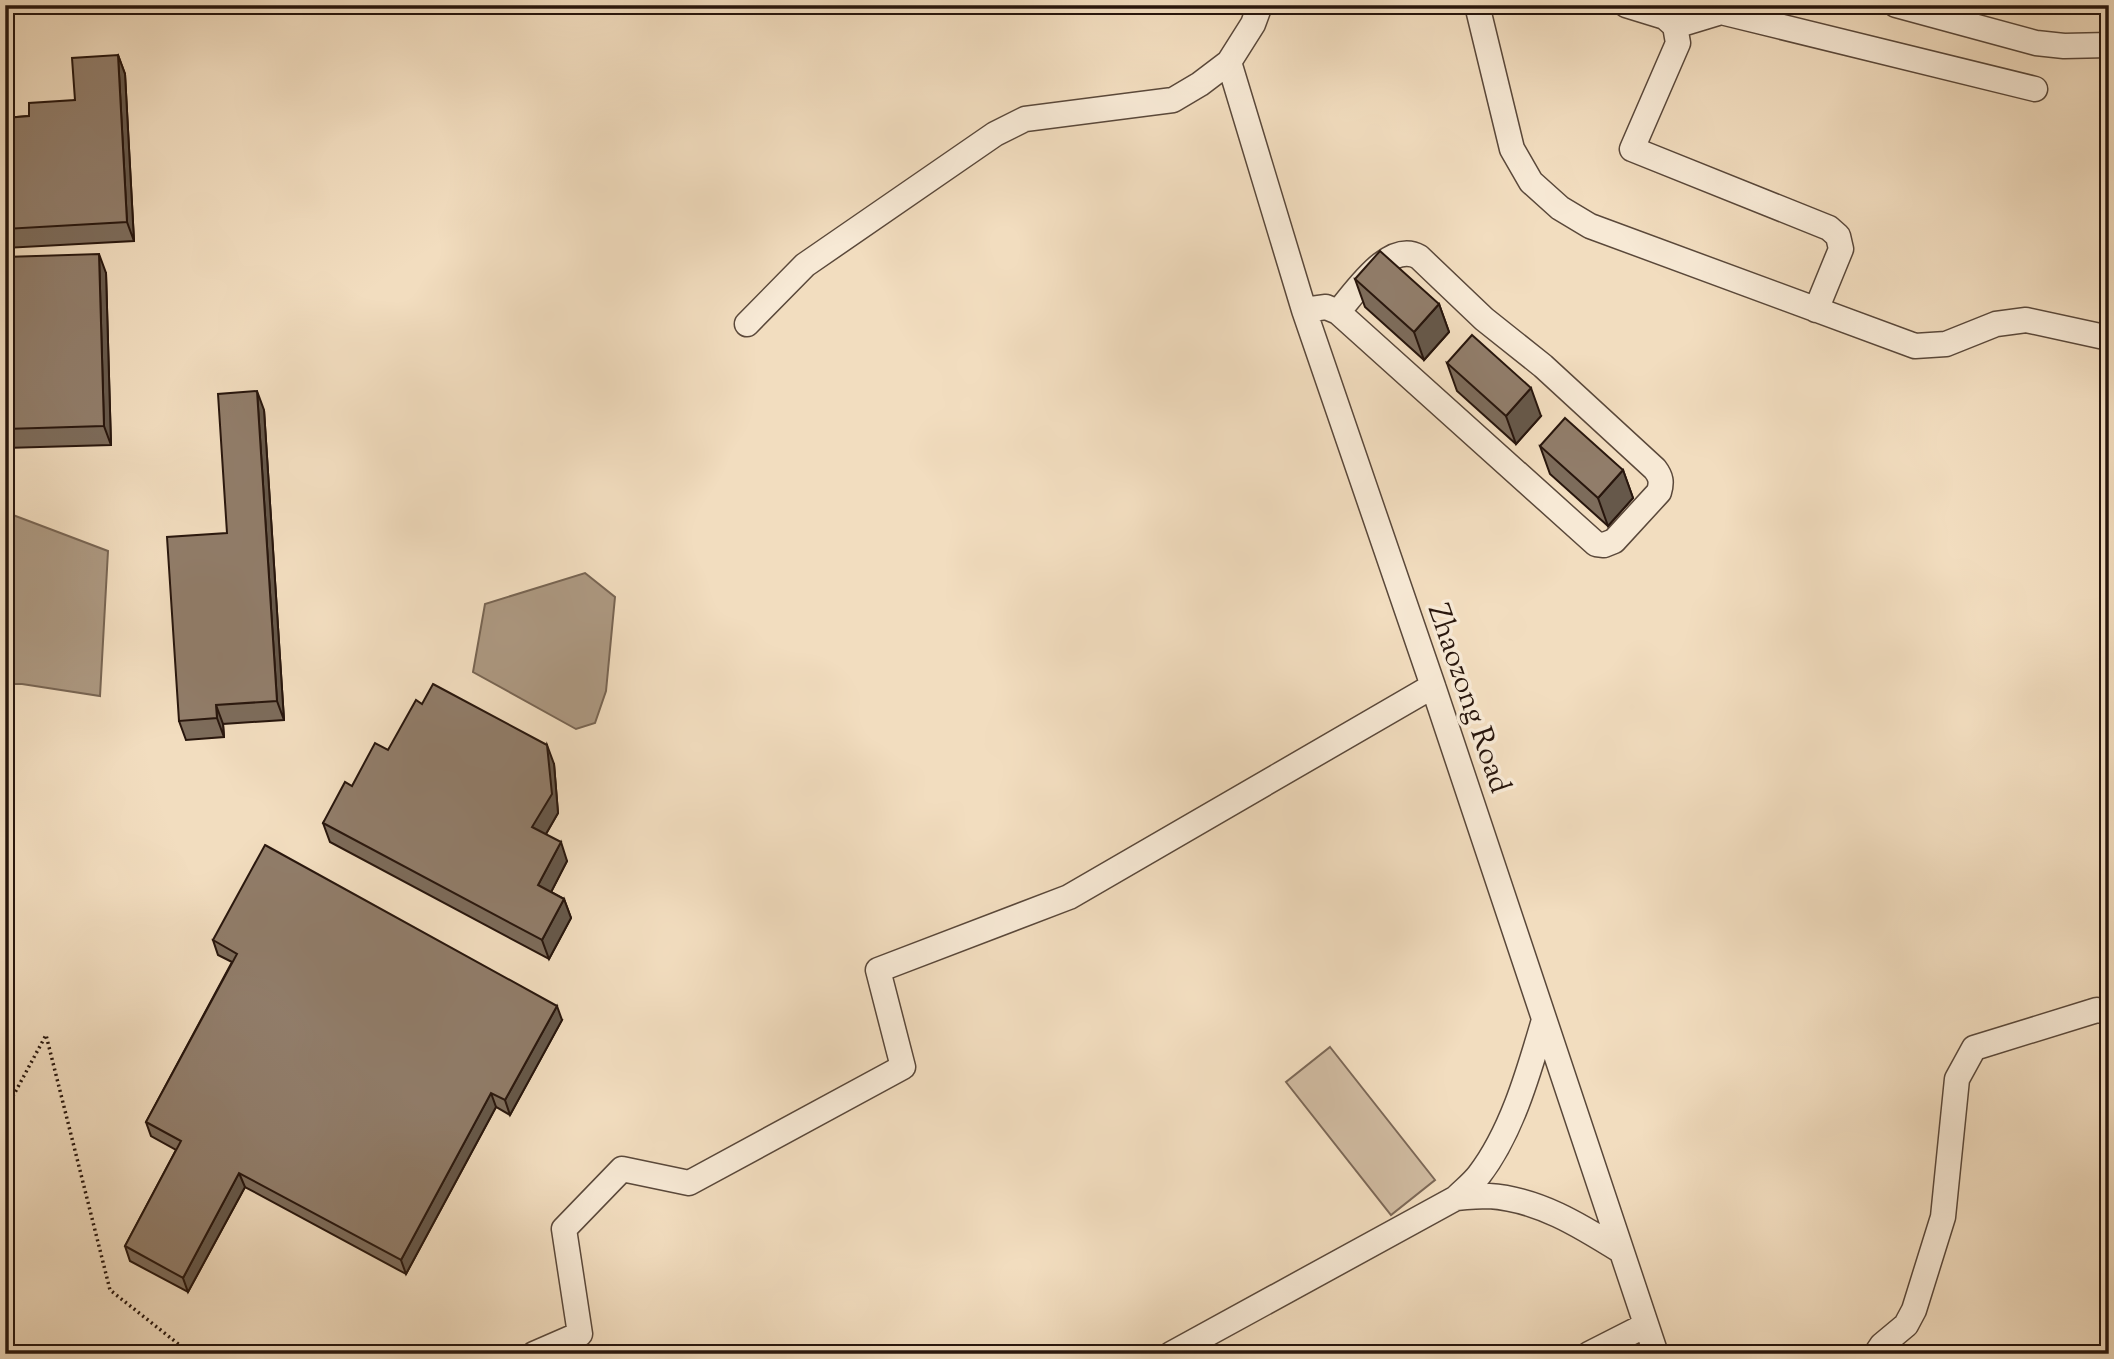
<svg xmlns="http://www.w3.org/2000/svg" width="2114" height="1359" viewBox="0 0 2114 1359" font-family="'Sorts Mill Goudy',serif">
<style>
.green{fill:#d0bba1;stroke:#7c6857;stroke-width:2}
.water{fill:#ad9982;stroke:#786553;stroke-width:2}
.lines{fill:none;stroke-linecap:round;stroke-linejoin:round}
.minor-casing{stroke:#5a483a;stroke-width:27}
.path{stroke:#28160d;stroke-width:3.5;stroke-dasharray:2 3.5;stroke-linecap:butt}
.minor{stroke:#f7e9d5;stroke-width:24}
.wall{fill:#7d6c5b;stroke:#28160d;stroke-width:2}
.shaded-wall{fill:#66584a;stroke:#28160d;stroke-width:2}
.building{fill:#917d6a;stroke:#28160d;stroke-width:2}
.labels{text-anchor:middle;stroke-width:7;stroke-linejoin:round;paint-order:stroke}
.street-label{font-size:30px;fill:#28160d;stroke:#f7e9d5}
</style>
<rect width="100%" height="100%" fill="#f2ddbf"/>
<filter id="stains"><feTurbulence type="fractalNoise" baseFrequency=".00286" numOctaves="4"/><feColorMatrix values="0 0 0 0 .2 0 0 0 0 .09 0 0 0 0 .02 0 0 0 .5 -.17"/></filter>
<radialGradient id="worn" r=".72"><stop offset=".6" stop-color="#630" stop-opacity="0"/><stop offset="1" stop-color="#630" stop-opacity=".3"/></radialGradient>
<!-- green -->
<path class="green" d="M 1330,1047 L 1435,1180 L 1391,1215 L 1286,1082 Z"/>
<!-- water -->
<path class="water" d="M 5,512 L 108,551 L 100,696 L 22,684 L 5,684 Z
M 585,573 L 615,597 L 606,691 L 595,723 L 576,729 L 473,672 L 485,604 Z"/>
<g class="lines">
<!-- minor casing -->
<g class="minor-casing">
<path id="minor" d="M 1477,5 L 1512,149 L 1531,182 L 1560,208 L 1590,226 L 1915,346 L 1946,344 L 1996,324 L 2026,320 L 2109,338
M 1626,5 L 1665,17 L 1675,26 L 1678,43 L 1632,149 L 1829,228 L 1838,236 L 1841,249 L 1816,310
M 1896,5 L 2036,43 L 2064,46 L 2109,45
M 1675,26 L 1721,12 L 2035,89
M 1229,62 L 1304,310 L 1433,686 L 1656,1354
M 1304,310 L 1326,307 L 1338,312 L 1596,544 L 1604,545 L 1614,541 L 1659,492 C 1662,482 1661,477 1655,469 L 1543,366 L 1484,319 L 1419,257 C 1389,240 1355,293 1338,312
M 747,324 L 805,265 L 995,134 L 1025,119 L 1173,100 L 1200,84 L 1229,62 L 1253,24 L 1260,5
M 1544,1020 C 1529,1071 1512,1132 1479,1175 C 1473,1183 1464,1190 1456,1198 C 1467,1197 1478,1196 1489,1196 C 1538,1199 1581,1226 1621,1251
M 534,1354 L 580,1334 L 564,1229 L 622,1169 L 689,1183 L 903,1067 L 878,970 L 1069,897 L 1433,686
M 1171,1354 L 1456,1198
M 1589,1354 L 1646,1325
M 1876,1354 L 1882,1345 L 1906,1325 L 1914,1310 L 1943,1217 L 1957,1079 L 1974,1048 L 2097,1010 L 2109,1012"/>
</g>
<!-- path -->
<path class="path" d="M 5,1111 L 46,1035 L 110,1290 L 191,1354"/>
<!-- minor -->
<use href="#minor" class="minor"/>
</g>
<!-- wall -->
<path class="wall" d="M 118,55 L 125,74 L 134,241 L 5,248 L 5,118 L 29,116 L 75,100 Z
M 5,257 L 106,273 L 111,445 L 5,448 Z
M 1355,279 L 1439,304 L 1449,332 L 1424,360 L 1365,307 Z
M 1447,363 L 1541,416 L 1516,444 L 1457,391 Z
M 264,410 L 284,720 L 223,724 L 224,737 L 186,740 L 179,721 L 227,533 Z
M 1540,446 L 1623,470 L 1633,498 L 1608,526 L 1550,474 Z
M 422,704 L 554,764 L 558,813 L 546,834 L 567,861 L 551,892 L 564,899 L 571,918 L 549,959 L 330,842 L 323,823 L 352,786 L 388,750 Z
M 213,940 L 562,1020 L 510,1115 L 496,1107 L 406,1274 L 245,1187 L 188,1292 L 130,1261 L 125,1246 L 176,1150 L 151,1136 L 146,1122 L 232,962 L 218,955 Z"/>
<!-- shaded-wall -->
<path class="shaded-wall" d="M 118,55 L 125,74 L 134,241 L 127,222 Z
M 99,254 L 106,273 L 111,445 L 104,426 Z
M 1439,304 L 1449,332 L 1424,360 L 1414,332 Z
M 1531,388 L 1541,416 L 1516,444 L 1506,416 Z
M 257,391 L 264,410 L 284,720 L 277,701 Z
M 1623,470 L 1633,498 L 1608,526 L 1598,498 Z
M 216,705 L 223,724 L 224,737 L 217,718 Z
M 547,745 L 554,764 L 558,813 L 539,846 L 532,827 Z
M 561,842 L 567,861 L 545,904 L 538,885 Z
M 564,899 L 571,918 L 549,959 L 542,940 Z
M 557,1006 L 562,1020 L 510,1115 L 505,1100 Z
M 491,1093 L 496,1107 L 406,1274 L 401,1260 Z
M 239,1173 L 245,1187 L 188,1292 L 183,1278 Z"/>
<!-- building -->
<path class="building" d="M 118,55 L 127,222 L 5,229 L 5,118 L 29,116 L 29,103 L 75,100 L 72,58 Z
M 1380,251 L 1439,304 L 1414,332 L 1355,279 Z
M 99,254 L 104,426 L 5,429 L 5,257 Z
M 1472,335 L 1531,388 L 1506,416 L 1447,363 Z
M 257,391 L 277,701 L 216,705 L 217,718 L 179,721 L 167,537 L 227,533 L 218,394 Z
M 1565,418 L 1623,470 L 1598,498 L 1540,446 Z
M 433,684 L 547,745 L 552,794 L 532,827 L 561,842 L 538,885 L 564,899 L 542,940 L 323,823 L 345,782 L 352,786 L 375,743 L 388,750 L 416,700 L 422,704 Z
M 265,845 L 557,1006 L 505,1100 L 491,1093 L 401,1260 L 239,1173 L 183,1278 L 125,1246 L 181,1141 L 146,1122 L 237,954 L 213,940 Z
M 1630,1348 L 1633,1354 L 1617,1354 Z"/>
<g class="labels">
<!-- street labels -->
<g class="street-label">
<text transform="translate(1470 698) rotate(71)" y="10">Zhaozong Road</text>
</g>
</g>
<!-- margin -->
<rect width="2114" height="1359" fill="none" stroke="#f2ddbf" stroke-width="28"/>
<rect x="7" y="7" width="2100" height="1345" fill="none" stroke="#28160d" stroke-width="3.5"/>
<rect x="14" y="14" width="2086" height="1331" fill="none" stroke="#28160d" stroke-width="2"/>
<rect width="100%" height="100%" filter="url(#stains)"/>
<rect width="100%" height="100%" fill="url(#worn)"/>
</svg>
